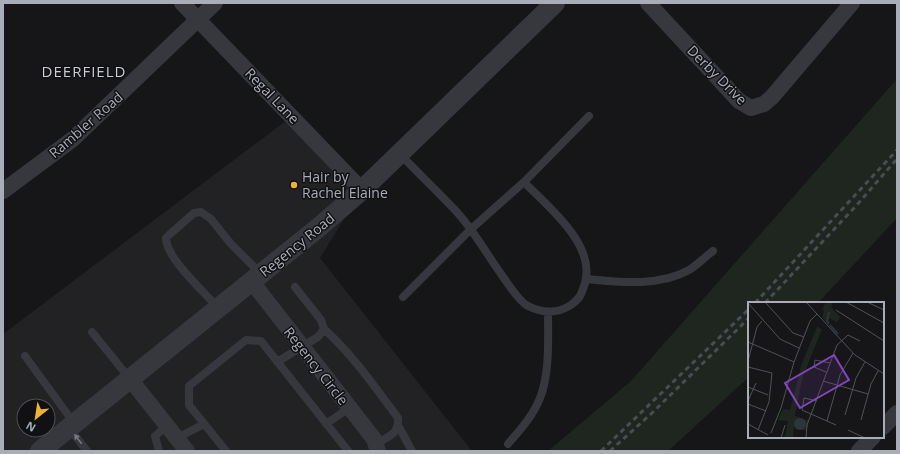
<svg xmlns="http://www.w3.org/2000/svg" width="900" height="454" viewBox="0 0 900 454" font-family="'Open Sans',sans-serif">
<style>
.built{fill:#222225;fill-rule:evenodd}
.green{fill:#1e261f}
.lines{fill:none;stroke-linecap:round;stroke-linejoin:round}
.service{stroke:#37383d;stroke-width:8}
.minor{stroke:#37383d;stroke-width:16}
.tertiary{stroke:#37383d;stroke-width:20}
.rail{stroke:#4a4c52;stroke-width:3;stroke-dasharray:5 4;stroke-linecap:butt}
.oneway{fill:#757881}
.poi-dot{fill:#f2b134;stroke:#111113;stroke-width:1.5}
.labels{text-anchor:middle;stroke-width:3;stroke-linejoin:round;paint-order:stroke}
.street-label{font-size:14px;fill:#a8adb8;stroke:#111113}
.poi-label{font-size:14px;fill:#a8adb8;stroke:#111113;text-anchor:start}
.neighbourhood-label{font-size:15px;letter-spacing:1px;fill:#c9ccd4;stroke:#111113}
.inset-river{fill:none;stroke:#2c353c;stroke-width:2}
.inset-road{fill:none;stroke:#505258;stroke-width:1}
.view{fill:#8446be;fill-opacity:0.15;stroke:#8446be;stroke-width:2}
.inset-edge{fill:none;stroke:#a8adb8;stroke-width:2}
</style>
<rect width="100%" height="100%" fill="#161618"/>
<!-- built -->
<path class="built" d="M 291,117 L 362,190 L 320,258 L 472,451 L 3,451 L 3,334 ZM 24,406 L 48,406 L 48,430 L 24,430 Z"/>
<!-- green -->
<path class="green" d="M 897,79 L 897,218 L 818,303 L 749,303 L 749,377 L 668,451 L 548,451 L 631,381 Z"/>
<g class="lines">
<!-- service -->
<path class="service" d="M 400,154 C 418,173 437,191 455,210 C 473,229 486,253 501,274 C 507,282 519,302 528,306 C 542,313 557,314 571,305 C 581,297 581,295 585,283 C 596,244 547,206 524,182 L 589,116
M 586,279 C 618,282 659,287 689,270 C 697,265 705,257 713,251
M 403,297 L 470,230 L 524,182
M 218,308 C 204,291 167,260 166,238 L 169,235 L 194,213 L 201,212 L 211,219 L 231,244 L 261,274
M 324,329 C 353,355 375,387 398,418 C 399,435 388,436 376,444
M 92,332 L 130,379
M 25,356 L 74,423
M 277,362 L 318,337 L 324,329 L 321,320 L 295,287
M 326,424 L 349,408
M 399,427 L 412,451
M 69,428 L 87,451
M 177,438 L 204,424
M 508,444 C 520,430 533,416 540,398 C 550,374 548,337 548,312
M 159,451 L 155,436 L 167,426
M 226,451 L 189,405 L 189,386 L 246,340 L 261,341 L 348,451"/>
<!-- minor -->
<path class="minor" d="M 182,3 L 362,190
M 648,3 L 739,101 L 751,108 L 764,104 L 772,97 L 852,3
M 3,191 L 73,139 L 215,3
M 252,282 L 374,439 L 378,451
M 130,379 L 187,451
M 883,427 L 897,413
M 859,451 L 873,437"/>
<!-- tertiary -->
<path class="tertiary" d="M 40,451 L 318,228 L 362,190 L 555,3"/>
<!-- rail -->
<path class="rail" d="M 755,303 L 897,150
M 765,303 L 855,207 L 897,159
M 601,451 L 749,309
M 610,451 L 652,413 L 749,318"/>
</g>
<!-- one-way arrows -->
<defs><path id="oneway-solid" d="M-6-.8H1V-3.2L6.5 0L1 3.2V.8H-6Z"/></defs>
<use class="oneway" href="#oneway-solid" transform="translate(78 439) rotate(-127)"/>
<!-- markers -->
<circle class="poi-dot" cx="294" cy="185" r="4"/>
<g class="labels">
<!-- street labels -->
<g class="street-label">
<text transform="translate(717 75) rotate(45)" y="5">Derby Drive</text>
<text transform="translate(272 96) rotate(46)" y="5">Regal Lane</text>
<text transform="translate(86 125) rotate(-41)" y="5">Rambler Road</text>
<text transform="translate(297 245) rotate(-39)" y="5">Regency Road</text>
<text transform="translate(316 366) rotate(52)" y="5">Regency Circle</text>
</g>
<!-- poi labels -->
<g class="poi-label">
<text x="302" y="182">Hair by<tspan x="302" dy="16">Rachel Elaine</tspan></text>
</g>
<!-- neighbourhood labels -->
<g class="neighbourhood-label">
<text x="84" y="77">DEERFIELD</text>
</g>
</g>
<!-- overview -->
<g transform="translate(748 302)">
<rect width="136" height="136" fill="#161618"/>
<path d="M 78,0 L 85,0 L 83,5 L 92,15 L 89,20 L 81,16 L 81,23 L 74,15 L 76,9 L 74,7 ZM 69,25 L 74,27 L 54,77 L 47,114 L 61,119 L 58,129 L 46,125 L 45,136 L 37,136 L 40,119 L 30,118 L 35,107 L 42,108 L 54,61 Z" fill="#1e261f"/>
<path d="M46 122a6 6 0 1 1 12 0a6 6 0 1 1-12 0Z" fill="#2c353c"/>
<path class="inset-river" d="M 81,10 L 79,19 L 81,22M 82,23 L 90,32"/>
<path class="inset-road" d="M 17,0 L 45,31 L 56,35M 58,0 L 107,53 L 136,72M 98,0 L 136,21M 119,0 L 136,8M 0,1 L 32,37 L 51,46M 88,8 L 136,39M 0,40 L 46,60M 0,59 L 9,25 L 14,19M 0,65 L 24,71 L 21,100 L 10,128M 78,70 L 66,65 L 67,58 L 82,61M 75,79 L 120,92M 0,85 L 20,93M 0,99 L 8,81M 69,99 L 56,96 L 54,108 L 88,123M 0,102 L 18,109M 97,113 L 108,76 L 117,60M 113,118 L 123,82 L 130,69M 79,119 L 92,73 L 105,51M 0,122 L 20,133M 100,128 L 117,136M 23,131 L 33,106 L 46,60 L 62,19 L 69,12M 33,136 L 37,123M 58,136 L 59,123 L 89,43 L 100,33 L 112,39"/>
<path class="view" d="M 86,53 L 101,78 L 52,106 L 37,81 Z"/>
<rect width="136" height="136" class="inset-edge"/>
</g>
<!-- border -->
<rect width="900" height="454" fill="none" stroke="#a8adb8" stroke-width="8"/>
<!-- north arrow -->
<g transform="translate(36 418) rotate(210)"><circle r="19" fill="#111113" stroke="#4d4f55"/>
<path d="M0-3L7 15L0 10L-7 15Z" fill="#f2b134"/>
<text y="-6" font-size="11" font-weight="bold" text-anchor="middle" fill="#a8adb8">N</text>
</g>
</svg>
